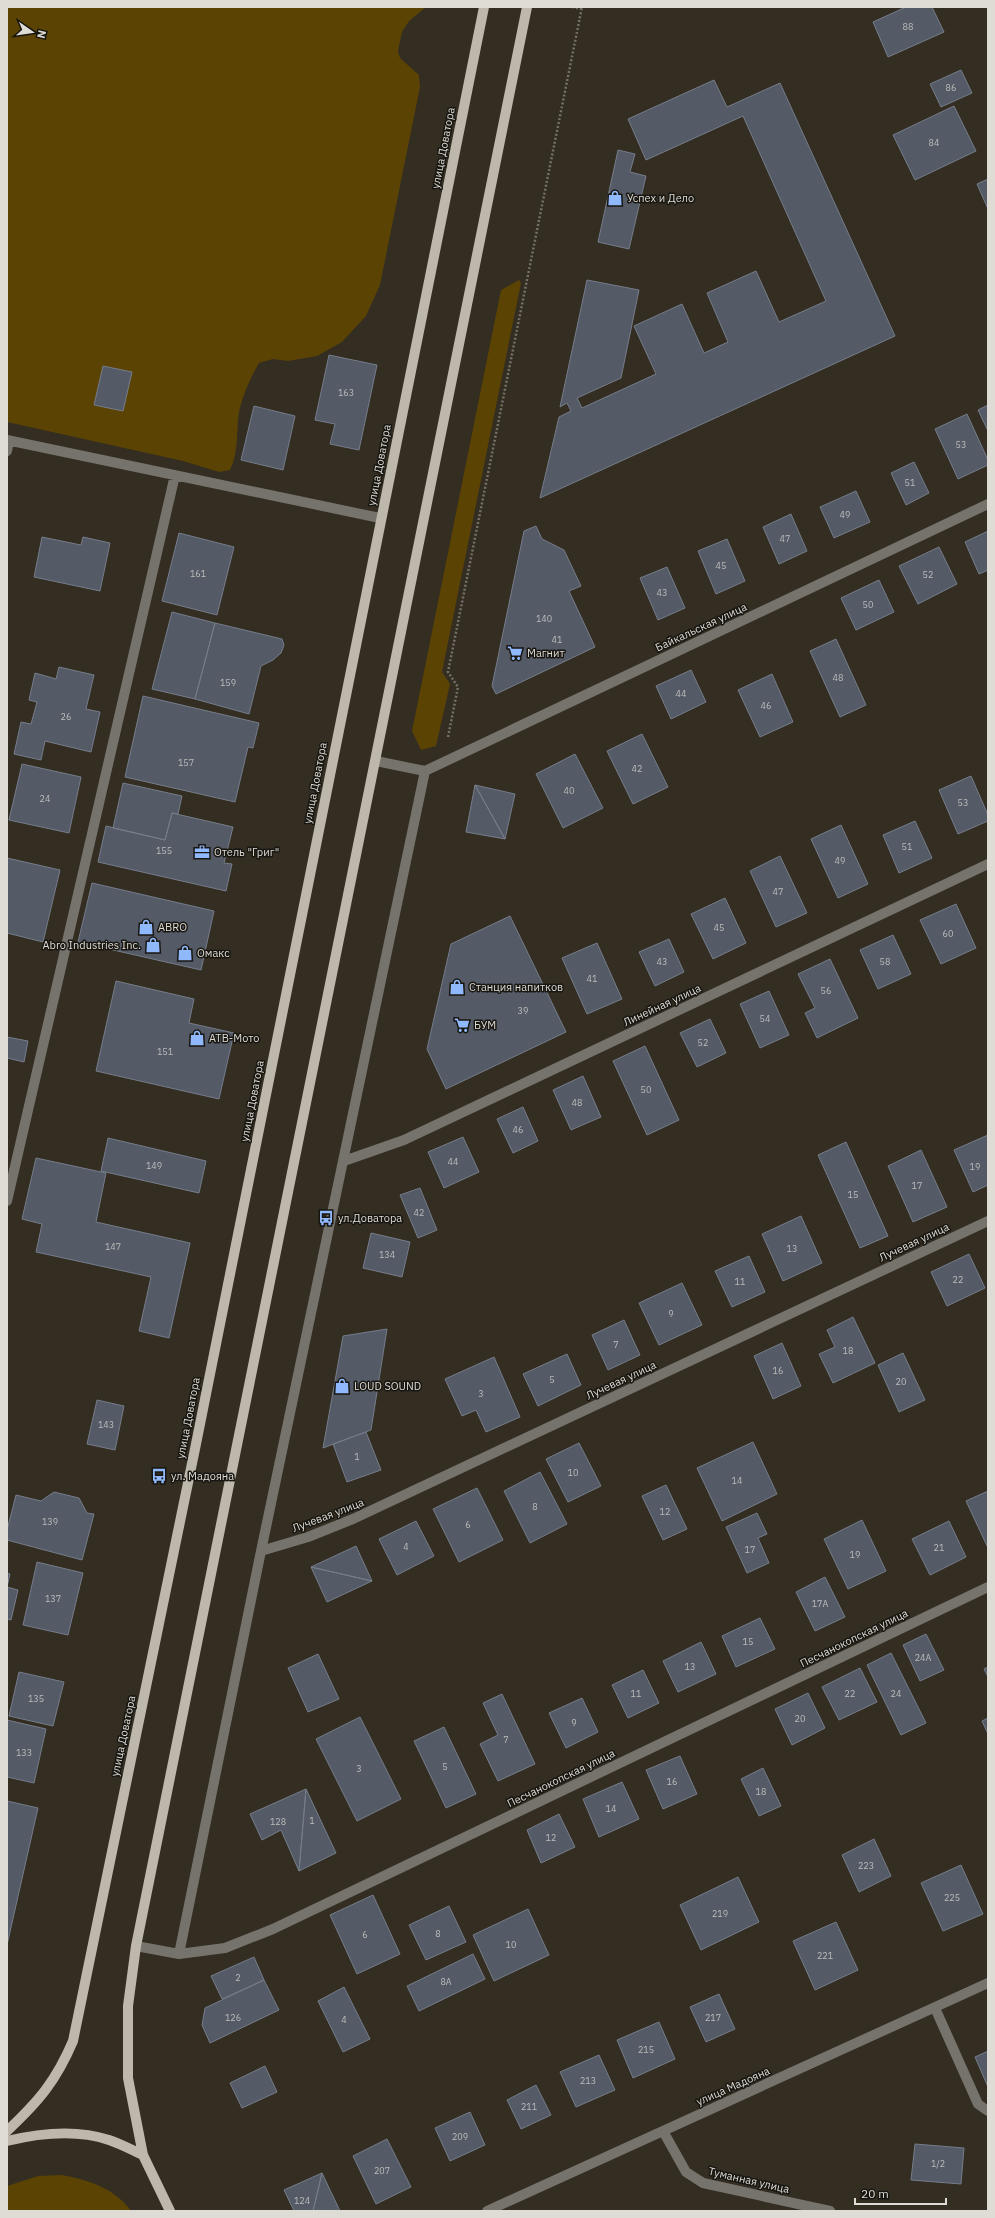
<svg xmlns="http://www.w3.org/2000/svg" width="995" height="2218" viewBox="0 0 995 2218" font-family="'IBM Plex Sans',sans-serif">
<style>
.green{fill:#5b4304}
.building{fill:#545b67;stroke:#767d8a}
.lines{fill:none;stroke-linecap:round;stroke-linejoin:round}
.path{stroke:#767168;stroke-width:2.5;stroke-dasharray:2 2;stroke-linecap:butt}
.minor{stroke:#76736d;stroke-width:10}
.major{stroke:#beb8ac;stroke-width:10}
.labels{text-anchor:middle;stroke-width:3;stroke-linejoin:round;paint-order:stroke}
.number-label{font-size:9px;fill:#bcbcba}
.street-label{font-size:11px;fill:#dfdcd5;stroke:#181611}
.poi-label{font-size:11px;fill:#dfdcd5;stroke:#181611;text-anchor:start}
</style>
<rect width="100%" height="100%" fill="#332d22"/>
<!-- green -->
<path class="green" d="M 7,7 L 426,7 L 409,21 L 402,32 L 398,51 L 400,58 L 419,75 L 420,87 L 380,285 L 366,316 L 342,342 L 317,356 L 288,361 L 273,359 L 259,363 C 250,379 243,394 239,412 C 236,432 239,452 230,470 L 219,472 L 183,461 L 7,422 Z
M 519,280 L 521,283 L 442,672 L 450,684 L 436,746 L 421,750 L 412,731 L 501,290 Z
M 62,2175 C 88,2180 115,2188 131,2211 L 7,2211 L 7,2186 L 38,2176 Z"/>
<!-- building -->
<path class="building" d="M 906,7 L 932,7 L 944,32 L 888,57 L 873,22 Z
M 961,70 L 972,93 L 941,107 L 930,84 Z
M 714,80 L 727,107 L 780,83 L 895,336 L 540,498 L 559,417 L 571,411 L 567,403 L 560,407 L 587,280 L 639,290 L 621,378 L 577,398 L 582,408 L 656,374 L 634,326 L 682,304 L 704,353 L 728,342 L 707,293 L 756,271 L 779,322 L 826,301 L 743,116 L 646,160 L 628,119 Z
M 954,106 L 976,151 L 915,180 L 893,135 Z
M 618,150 L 635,154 L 630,172 L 646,176 L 629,249 L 598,242 Z
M 988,179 L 988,209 L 977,184 Z
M 329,355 L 377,365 L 359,450 L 330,444 L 335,424 L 315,420 Z
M 103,366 L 132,372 L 123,411 L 94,405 Z
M 988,405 L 988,431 L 978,410 Z
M 254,406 L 295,416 L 283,470 L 241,460 Z
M 967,414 L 988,460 L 988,465 L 958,479 L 935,429 Z
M 914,462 L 929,493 L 906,505 L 891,473 Z
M 856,491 L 870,522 L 834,538 L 820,507 Z
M 791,514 L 807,551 L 779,564 L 763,527 Z
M 536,526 L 542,539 L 564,550 L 581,586 L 569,591 L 595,647 L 496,694 L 492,686 L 524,531 Z
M 988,531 L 988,570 L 979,574 L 965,542 Z
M 179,533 L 234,547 L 217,615 L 162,601 Z
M 42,537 L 81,545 L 83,537 L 110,543 L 100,591 L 34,577 Z
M 727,539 L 745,581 L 716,594 L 698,551 Z
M 939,547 L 957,584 L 918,604 L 899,566 Z
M 667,567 L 685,608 L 658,620 L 640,578 Z
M 879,580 L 894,612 L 856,630 L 841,598 Z
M 172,612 L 215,623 L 195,699 L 152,689 Z
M 215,623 L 282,639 L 284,645 L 281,653 L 273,660 L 261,666 L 249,714 L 195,699 Z
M 836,639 L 866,705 L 840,717 L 810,651 Z
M 59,667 L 94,675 L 86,709 L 100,712 L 91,752 L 45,741 L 41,760 L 14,754 L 21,722 L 31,724 L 37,702 L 29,700 L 35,673 L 56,679 Z
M 691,670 L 706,702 L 671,719 L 656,686 Z
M 772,674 L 793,722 L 760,737 L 738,690 Z
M 143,696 L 259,723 L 253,748 L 248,747 L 235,802 L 125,777 Z
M 642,734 L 668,787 L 633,804 L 607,751 Z
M 575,754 L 603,808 L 563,828 L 536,774 Z
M 22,764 L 81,777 L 69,833 L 9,820 Z
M 971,776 L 988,815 L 988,821 L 958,834 L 939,790 Z
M 123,783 L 182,796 L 178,814 L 172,813 L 165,840 L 113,828 Z
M 475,785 L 515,794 L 505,839 Z
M 475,785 L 505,839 L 466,832 Z
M 172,813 L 233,827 L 224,863 L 232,864 L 226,891 L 98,862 L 106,826 L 165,840 Z
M 915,821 L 932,858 L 899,873 L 883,835 Z
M 841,825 L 868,884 L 838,898 L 811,839 Z
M 780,856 L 807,913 L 776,927 L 750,871 Z
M 7,858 L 60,870 L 43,942 L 7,933 Z
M 92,883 L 214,911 L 201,970 L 78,942 Z
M 725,898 L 746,943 L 713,959 L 691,914 Z
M 956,904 L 976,948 L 941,964 L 920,920 Z
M 510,916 L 566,1032 L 446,1089 L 427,1049 L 451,944 Z
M 893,935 L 911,974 L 878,989 L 860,950 Z
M 669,939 L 684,972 L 655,986 L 639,952 Z
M 597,943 L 622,999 L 587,1014 L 562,958 Z
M 830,959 L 858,1018 L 817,1038 L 805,1013 L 815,1008 L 798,974 Z
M 116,981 L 194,999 L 189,1023 L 234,1033 L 219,1099 L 96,1071 Z
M 769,991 L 789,1035 L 760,1048 L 740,1004 Z
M 710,1019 L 726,1053 L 697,1067 L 680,1033 Z
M 7,1037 L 28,1041 L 24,1062 L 7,1058 Z
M 645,1046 L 679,1120 L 647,1135 L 613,1061 Z
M 583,1076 L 601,1117 L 571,1130 L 553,1090 Z
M 523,1107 L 538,1141 L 513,1153 L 497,1119 Z
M 988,1135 L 988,1185 L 973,1192 L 954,1150 Z
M 463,1137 L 479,1172 L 444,1188 L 428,1152 Z
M 108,1138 L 206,1161 L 199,1193 L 101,1171 Z
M 846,1142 L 888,1236 L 860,1248 L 818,1155 Z
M 921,1150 L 947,1207 L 913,1222 L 888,1166 Z
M 36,1158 L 106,1173 L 96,1222 L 190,1243 L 169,1338 L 139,1331 L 151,1277 L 36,1252 L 42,1224 L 22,1219 Z
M 420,1188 L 437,1230 L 418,1238 L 400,1195 Z
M 801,1216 L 822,1263 L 783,1281 L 762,1234 Z
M 371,1233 L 410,1242 L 402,1277 L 363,1268 Z
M 969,1254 L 985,1288 L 947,1306 L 931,1272 Z
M 749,1256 L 765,1292 L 732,1307 L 715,1271 Z
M 682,1283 L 702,1325 L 659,1345 L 639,1303 Z
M 853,1317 L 875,1363 L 833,1383 L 819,1354 L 835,1347 L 827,1330 Z
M 624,1320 L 640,1355 L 608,1370 L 592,1335 Z
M 387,1329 L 371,1430 L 323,1448 L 343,1336 Z
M 782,1343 L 801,1386 L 773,1399 L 754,1356 Z
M 903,1353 L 925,1400 L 899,1412 L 878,1365 Z
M 567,1354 L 581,1385 L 538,1406 L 523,1374 Z
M 494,1357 L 520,1417 L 486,1432 L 476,1410 L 462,1416 L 445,1379 Z
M 97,1400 L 124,1406 L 115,1450 L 87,1444 Z
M 366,1432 L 381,1470 L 347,1482 L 333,1444 Z
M 753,1442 L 777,1494 L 722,1521 L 697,1468 Z
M 579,1443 L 601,1486 L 568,1502 L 546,1459 Z
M 540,1472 L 567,1524 L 530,1543 L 504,1491 Z
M 666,1485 L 687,1529 L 663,1540 L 642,1496 Z
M 477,1488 L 503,1540 L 459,1562 L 433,1509 Z
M 988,1491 L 988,1548 L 966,1501 Z
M 54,1492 L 79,1498 L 87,1513 L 94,1514 L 82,1560 L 7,1540 L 7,1530 L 16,1495 L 41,1501 Z
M 757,1513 L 767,1534 L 758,1538 L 769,1563 L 747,1573 L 726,1527 Z
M 862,1520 L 886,1571 L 848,1589 L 824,1539 Z
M 416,1521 L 434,1556 L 397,1575 L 379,1539 Z
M 949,1521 L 966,1557 L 930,1575 L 912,1539 Z
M 356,1546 L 372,1581 L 311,1567 Z
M 37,1562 L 83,1573 L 68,1635 L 23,1625 Z
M 311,1567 L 372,1581 L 327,1602 Z
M 7,1573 L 10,1574 L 7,1587 Z
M 825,1577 L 845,1617 L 815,1631 L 796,1592 Z
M 7,1587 L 18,1590 L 11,1620 L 7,1619 Z
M 760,1618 L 775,1649 L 736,1667 L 722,1636 Z
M 926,1634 L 944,1670 L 920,1681 L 903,1645 Z
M 701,1642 L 716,1674 L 678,1692 L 663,1661 Z
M 891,1653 L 926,1723 L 901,1735 L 867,1665 Z
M 318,1654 L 339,1699 L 308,1712 L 288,1668 Z
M 988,1667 L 988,1677 L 984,1669 Z
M 860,1668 L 877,1702 L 839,1720 L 822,1687 Z
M 643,1670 L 659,1703 L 628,1718 L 612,1685 Z
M 19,1672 L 64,1682 L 53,1726 L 9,1716 Z
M 808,1693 L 825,1728 L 792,1745 L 775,1709 Z
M 502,1694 L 535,1764 L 498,1781 L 480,1744 L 498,1735 L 483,1703 Z
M 582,1698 L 598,1732 L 566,1748 L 549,1713 Z
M 360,1717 L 401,1799 L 357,1821 L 316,1739 Z
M 988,1718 L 988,1734 L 982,1721 Z
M 7,1720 L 46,1729 L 34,1783 L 7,1777 Z
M 444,1727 L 476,1794 L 446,1808 L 414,1741 Z
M 680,1756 L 697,1794 L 663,1809 L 646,1770 Z
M 763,1768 L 781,1806 L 759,1816 L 741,1779 Z
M 622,1782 L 639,1819 L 599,1837 L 583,1799 Z
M 306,1789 L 336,1853 L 299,1871 Z
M 306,1789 L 299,1871 L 281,1830 L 262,1840 L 250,1814 Z
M 7,1801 L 38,1808 L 7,1945 Z
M 559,1814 L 575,1847 L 541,1863 L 527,1830 Z
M 874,1839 L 891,1876 L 859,1892 L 842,1855 Z
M 961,1865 L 983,1914 L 943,1931 L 921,1883 Z
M 738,1877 L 759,1922 L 701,1950 L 680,1905 Z
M 373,1895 L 400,1954 L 357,1974 L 330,1915 Z
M 449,1906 L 466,1942 L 426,1960 L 409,1925 Z
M 528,1909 L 549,1955 L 494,1981 L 473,1935 Z
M 836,1922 L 858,1970 L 815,1990 L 793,1941 Z
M 473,1954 L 485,1979 L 419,2011 L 407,1986 Z
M 254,1957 L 264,1980 L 222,1999 L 211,1976 Z
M 264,1980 L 279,2010 L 210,2043 L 202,2025 L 205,2008 Z
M 344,1987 L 370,2039 L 343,2052 L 318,2001 Z
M 719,1994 L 735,2029 L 706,2042 L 690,2007 Z
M 659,2022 L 675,2059 L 633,2078 L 617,2040 Z
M 988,2051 L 988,2087 L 975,2057 Z
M 599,2055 L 615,2090 L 576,2107 L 560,2072 Z
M 265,2066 L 277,2092 L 242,2108 L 230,2083 Z
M 536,2085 L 551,2115 L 521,2129 L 507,2100 Z
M 470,2112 L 485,2145 L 450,2161 L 435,2128 Z
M 387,2139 L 411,2187 L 376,2204 L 353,2156 Z
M 915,2144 L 964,2148 L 961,2184 L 911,2180 Z
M 322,2173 L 340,2211 L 313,2211 Z
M 322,2173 L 313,2211 L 294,2211 L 284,2190 Z"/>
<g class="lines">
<!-- path -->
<path class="path" d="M 572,7 L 582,9
M 448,737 L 458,687 L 448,672 L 582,7"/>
<!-- minor -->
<path class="minor" d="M 7,440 L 380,518
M 7,451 L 9,441
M 425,771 L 988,504
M 344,1161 L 404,1140 L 988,864
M 7,1201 L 175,475
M 261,1551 L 308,1537 L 353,1519 L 988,1221
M 136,1946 L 179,1954 L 225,1948 L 273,1929 L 988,1587
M 179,1954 L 261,1551 L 425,771 L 376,761
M 935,2008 L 978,2104 L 988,2111
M 663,2131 L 686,2172 L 703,2183 L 830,2211
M 487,2211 L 988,1983"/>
<!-- major -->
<path class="major" d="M 7,2131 C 39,2101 56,2081 73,2041 L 196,1444 L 484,7
M 7,2141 C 40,2133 76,2129 109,2140 C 121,2144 132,2150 143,2155
M 170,2211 L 143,2155 L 128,2078 L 128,2006 L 136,1946 L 527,7"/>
</g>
<!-- icons -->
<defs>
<g id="shop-bare" transform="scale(1.2)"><path d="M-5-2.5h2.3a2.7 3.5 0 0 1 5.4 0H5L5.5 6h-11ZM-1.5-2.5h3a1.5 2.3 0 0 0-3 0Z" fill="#90b8fd" stroke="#181611" stroke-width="2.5" paint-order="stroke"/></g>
<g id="supermarket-bare" transform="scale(1.2)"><path d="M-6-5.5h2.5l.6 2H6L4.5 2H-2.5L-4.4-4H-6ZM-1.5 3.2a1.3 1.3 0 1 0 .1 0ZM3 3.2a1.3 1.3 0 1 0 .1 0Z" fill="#90b8fd" stroke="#181611" stroke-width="2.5" paint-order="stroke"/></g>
<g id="office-bare" transform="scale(1.2)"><path d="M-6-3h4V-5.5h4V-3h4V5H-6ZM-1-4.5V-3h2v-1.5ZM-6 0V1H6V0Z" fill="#90b8fd" stroke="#181611" stroke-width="2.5" paint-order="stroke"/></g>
<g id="bus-bare" transform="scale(1.2)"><path d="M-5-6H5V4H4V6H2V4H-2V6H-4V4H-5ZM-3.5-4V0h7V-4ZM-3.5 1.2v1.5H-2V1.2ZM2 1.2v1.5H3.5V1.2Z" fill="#90b8fd" stroke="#181611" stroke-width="2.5" paint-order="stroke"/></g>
</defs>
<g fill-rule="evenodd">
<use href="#shop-bare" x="615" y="198"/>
<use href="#supermarket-bare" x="515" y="653"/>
<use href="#office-bare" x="202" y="852"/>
<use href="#shop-bare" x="146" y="927"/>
<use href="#shop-bare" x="153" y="945"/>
<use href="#shop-bare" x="185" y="953"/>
<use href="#shop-bare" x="457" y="987"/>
<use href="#supermarket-bare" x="462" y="1025"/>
<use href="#shop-bare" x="197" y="1038"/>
<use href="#bus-bare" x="326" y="1218"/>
<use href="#shop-bare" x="342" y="1386"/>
<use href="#bus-bare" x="159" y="1476"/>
</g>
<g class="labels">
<!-- number labels -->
<g class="number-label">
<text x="908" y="30">88</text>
<text x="951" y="91">86</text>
<text x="934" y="146">84</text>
<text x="346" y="396">163</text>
<text x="961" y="448">53</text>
<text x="910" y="486">51</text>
<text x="845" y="518">49</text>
<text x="785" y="542">47</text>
<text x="721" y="569">45</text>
<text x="198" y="577">161</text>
<text x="928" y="578">52</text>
<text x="662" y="596">43</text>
<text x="868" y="608">50</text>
<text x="544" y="622">140</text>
<text x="557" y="643">41</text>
<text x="838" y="681">48</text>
<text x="228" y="686">159</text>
<text x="681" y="697">44</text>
<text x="766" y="709">46</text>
<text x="66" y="720">26</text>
<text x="186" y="766">157</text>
<text x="637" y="772">42</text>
<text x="569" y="794">40</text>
<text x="45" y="802">24</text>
<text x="963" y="806">53</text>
<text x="907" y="850">51</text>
<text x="164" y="854">155</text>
<text x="840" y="864">49</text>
<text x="778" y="895">47</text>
<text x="719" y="931">45</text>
<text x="948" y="937">60</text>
<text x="662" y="965">43</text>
<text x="885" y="965">58</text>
<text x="592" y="982">41</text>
<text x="826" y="994">56</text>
<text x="523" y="1014">39</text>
<text x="765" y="1022">54</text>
<text x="703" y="1046">52</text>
<text x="165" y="1055">151</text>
<text x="646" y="1093">50</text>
<text x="577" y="1106">48</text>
<text x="518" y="1133">46</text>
<text x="453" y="1165">44</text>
<text x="154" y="1169">149</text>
<text x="975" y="1170">19</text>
<text x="917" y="1189">17</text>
<text x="853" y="1198">15</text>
<text x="419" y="1216">42</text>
<text x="113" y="1250">147</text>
<text x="792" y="1252">13</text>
<text x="387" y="1258">134</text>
<text x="958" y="1283">22</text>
<text x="740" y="1285">11</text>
<text x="671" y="1317">9</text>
<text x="616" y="1348">7</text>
<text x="848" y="1354">18</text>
<text x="778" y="1374">16</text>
<text x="552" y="1383">5</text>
<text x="901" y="1385">20</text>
<text x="481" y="1397">3</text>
<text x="106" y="1428">143</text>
<text x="357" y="1460">1</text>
<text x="573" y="1476">10</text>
<text x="737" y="1484">14</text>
<text x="535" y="1510">8</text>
<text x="665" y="1515">12</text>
<text x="50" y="1525">139</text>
<text x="468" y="1528">6</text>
<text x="406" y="1550">4</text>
<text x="939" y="1551">21</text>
<text x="750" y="1553">17</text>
<text x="855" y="1558">19</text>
<text x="53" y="1602">137</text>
<text x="820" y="1607">17А</text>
<text x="748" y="1645">15</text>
<text x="923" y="1661">24А</text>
<text x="690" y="1670">13</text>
<text x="636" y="1697">11</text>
<text x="850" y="1697">22</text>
<text x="896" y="1697">24</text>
<text x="36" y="1702">135</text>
<text x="800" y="1722">20</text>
<text x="574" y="1726">9</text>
<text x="506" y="1743">7</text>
<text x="24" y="1756">133</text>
<text x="445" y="1770">5</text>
<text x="359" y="1772">3</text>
<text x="672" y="1785">16</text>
<text x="761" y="1795">18</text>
<text x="611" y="1812">14</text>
<text x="312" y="1824">1</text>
<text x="278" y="1825">128</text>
<text x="551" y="1841">12</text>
<text x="866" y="1869">223</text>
<text x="952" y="1901">225</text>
<text x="720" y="1917">219</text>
<text x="438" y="1937">8</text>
<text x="365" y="1938">6</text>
<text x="511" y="1948">10</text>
<text x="825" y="1959">221</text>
<text x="238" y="1981">2</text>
<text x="446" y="1985">8А</text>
<text x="233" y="2021">126</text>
<text x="713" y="2021">217</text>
<text x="344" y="2023">4</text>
<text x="646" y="2053">215</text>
<text x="588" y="2084">213</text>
<text x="529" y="2110">211</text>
<text x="460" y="2140">209</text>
<text x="938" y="2167">1/2</text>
<text x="382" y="2174">207</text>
<text x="302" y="2204">124</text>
</g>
<!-- street labels -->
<g class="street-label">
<text transform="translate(443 148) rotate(-79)" y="4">улица Доватора</text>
<text transform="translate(379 465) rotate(-79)" y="4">улица Доватора</text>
<text transform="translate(701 627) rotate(-25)" y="4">Байкальская улица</text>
<text transform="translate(315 783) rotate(-79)" y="4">улица Доватора</text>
<text transform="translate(662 1005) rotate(-25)" y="4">Линейная улица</text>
<text transform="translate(252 1101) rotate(-79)" y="4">улица Доватора</text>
<text transform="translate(914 1242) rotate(-25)" y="4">Лучевая улица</text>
<text transform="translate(621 1380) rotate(-25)" y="4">Лучевая улица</text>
<text transform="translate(188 1418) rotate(-79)" y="4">улица Доватора</text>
<text transform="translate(328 1515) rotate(-21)" y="4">Лучевая улица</text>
<text transform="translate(854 1638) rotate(-26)" y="4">Песчанокопская улица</text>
<text transform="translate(123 1736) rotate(-78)" y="4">улица Доватора</text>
<text transform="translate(561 1778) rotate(-26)" y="4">Песчанокопская улица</text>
<text transform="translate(733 2086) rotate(-24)" y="4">улица Мадояна</text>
<text transform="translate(749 2180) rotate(13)" y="4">Туманная улица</text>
</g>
<!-- poi labels -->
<g class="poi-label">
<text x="627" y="202">Успех и Дело</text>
<text x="527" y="657">Магнит</text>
<text x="214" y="856">Отель "Григ"</text>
<text x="158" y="931">ABRO</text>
<text x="141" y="949" text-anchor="end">Abro Industries Inc.</text>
<text x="197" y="957">Омакс</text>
<text x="469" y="991">Станция напитков</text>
<text x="474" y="1029">БУМ</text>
<text x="209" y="1042">АТВ-Мото</text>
<text x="338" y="1222">ул.Доватора</text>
<text x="354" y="1390">LOUD SOUND</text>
<text x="171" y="1480">ул. Мадояна</text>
</g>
</g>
<!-- border -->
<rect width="995" height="2218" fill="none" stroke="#dfdcd5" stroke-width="16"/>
<!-- north arrow -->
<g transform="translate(32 32) rotate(103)" stroke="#181611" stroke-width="3" paint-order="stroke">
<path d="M0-3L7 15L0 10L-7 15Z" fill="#dfdcd5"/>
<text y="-6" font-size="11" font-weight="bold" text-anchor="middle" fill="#dfdcd5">N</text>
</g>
<!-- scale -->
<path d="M855 2198v6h91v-6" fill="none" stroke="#dfdcd5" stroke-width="2"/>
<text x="861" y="2198" font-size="12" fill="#dfdcd5" stroke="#181611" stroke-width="3" paint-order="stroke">20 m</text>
</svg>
